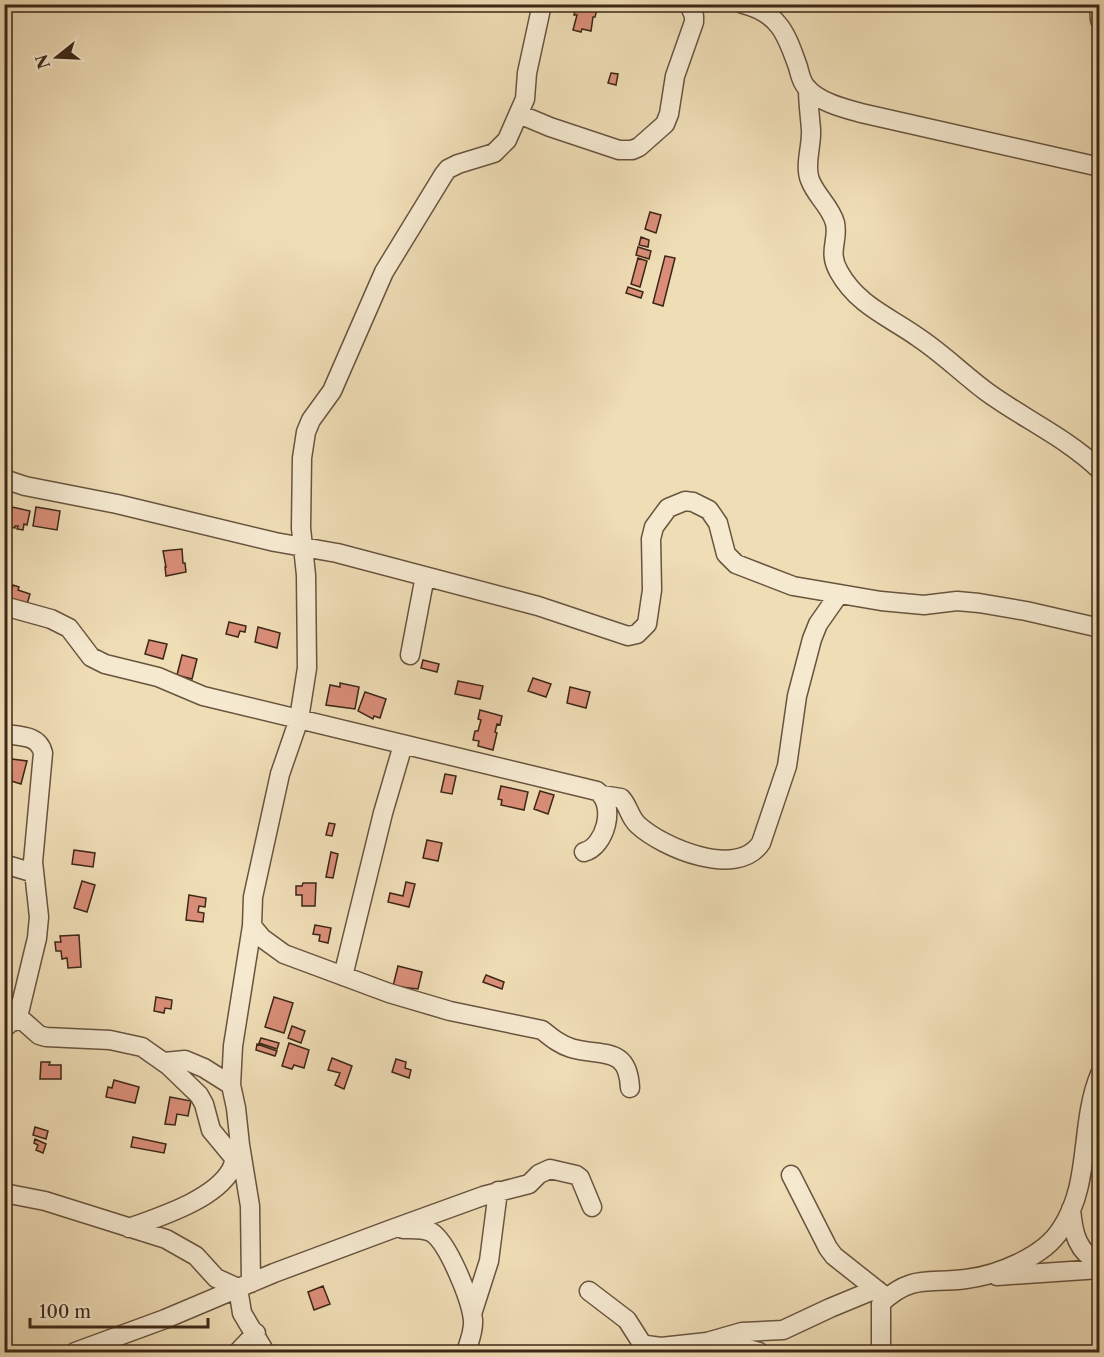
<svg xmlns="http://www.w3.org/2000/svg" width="1104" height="1357" viewBox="0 0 1104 1357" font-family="'Libre Caslon Text',serif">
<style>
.building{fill:#da8e79;stroke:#3c2716;stroke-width:1.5}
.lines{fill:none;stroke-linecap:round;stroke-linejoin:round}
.minor-casing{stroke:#69543e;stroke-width:21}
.minor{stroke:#f5e9d0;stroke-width:18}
</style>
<rect width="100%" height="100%" fill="#efddb6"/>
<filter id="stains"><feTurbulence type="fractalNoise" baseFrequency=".00333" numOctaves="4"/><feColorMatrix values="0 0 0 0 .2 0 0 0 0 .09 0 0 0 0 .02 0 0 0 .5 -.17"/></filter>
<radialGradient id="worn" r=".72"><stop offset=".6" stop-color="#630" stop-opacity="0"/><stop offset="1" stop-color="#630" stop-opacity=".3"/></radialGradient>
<!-- building -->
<path class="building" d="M 577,4 L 597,9 L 595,17 L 593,17 L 591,31 L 582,29 L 581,32 L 573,30 L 577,15 L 574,15 Z
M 611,73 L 618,74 L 616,85 L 608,83 Z
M 650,212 L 661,215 L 656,233 L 645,229 Z
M 641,237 L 649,240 L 648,247 L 639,245 Z
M 638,247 L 651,251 L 649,259 L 636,255 Z
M 665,256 L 675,258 L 663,306 L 653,303 Z
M 638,258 L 647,261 L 640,287 L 631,284 Z
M 628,287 L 643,292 L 641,298 L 626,293 Z
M 12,507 L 30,511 L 27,525 L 24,524 L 23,530 L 17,529 L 18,526 L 15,526 L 15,528 L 8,527 Z
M 36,507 L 60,511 L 57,530 L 33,526 Z
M 182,549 L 183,563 L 185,563 L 186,572 L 166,576 L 165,567 L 166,567 L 163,551 Z
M 13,585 L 19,587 L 18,590 L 30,594 L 26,608 L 9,599 Z
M 229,622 L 246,626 L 245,632 L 240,631 L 238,637 L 226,634 Z
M 258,627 L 280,633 L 277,648 L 255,642 Z
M 149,640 L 167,644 L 163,659 L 145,654 Z
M 182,655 L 197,659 L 192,679 L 177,675 Z
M 423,660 L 439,664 L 437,672 L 421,668 Z
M 533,678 L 551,684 L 546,697 L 528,691 Z
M 458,681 L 483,686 L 480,699 L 455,694 Z
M 340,683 L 359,687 L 355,709 L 326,705 L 330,685 L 340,687 Z
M 570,687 L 590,692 L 586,708 L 567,703 Z
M 365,692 L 386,699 L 380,718 L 374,716 L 373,719 L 358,711 Z
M 480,710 L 502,716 L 500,725 L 497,724 L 495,732 L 497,733 L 493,750 L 478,746 L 479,741 L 473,740 L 475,731 L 478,731 L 481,720 L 478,719 Z
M 4,758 L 27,761 L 21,784 L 11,781 L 12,776 L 4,776 Z
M 445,774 L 456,776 L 452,794 L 441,792 Z
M 501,786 L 528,792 L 524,810 L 501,805 L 502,800 L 498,799 Z
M 540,791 L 554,795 L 548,814 L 534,809 Z
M 329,823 L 335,824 L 332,836 L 326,835 Z
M 427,840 L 442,843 L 438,861 L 423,858 Z
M 74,850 L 95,853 L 93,867 L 72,864 Z
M 331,852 L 338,854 L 333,878 L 326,877 Z
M 82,881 L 95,885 L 87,912 L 74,908 Z
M 406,882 L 415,884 L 409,907 L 388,902 L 390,893 L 403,896 Z
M 303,883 L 316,883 L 315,906 L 302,906 L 302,895 L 296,895 L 296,886 L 302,886 Z
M 189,895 L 206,898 L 205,907 L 199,906 L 198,912 L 204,913 L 203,922 L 186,920 Z
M 315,925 L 331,928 L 328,943 L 319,941 L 320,935 L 313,934 Z
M 79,935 L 81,967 L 68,968 L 67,958 L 62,959 L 61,951 L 56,951 L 55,942 L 61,942 L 60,936 Z
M 398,966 L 422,972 L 418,989 L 393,986 Z
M 486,975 L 504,982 L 502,989 L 483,982 Z
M 156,997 L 172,1000 L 171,1009 L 165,1008 L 164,1013 L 154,1011 Z
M 274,997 L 293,1003 L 284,1033 L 265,1027 Z
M 292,1026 L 305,1031 L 301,1043 L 288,1038 Z
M 261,1038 L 279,1043 L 277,1049 L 259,1043 Z
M 289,1043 L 309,1050 L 304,1068 L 294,1065 L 292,1069 L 282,1066 Z
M 257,1044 L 277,1051 L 275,1056 L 256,1050 Z
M 332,1058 L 352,1066 L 344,1089 L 335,1085 L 340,1073 L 328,1070 Z
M 396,1059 L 406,1062 L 405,1068 L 411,1070 L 409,1078 L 392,1072 Z
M 41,1062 L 50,1062 L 49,1065 L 61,1065 L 61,1079 L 40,1079 Z
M 114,1080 L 139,1087 L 135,1103 L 106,1097 L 108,1087 L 112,1088 Z
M 170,1097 L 191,1101 L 188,1116 L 177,1114 L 175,1125 L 165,1124 Z
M 35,1127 L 48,1131 L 46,1139 L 33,1135 Z
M 133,1137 L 166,1144 L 164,1153 L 131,1147 Z
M 35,1139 L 46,1144 L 43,1153 L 36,1150 L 38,1145 L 34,1143 Z
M 323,1286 L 330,1304 L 314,1310 L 308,1292 Z"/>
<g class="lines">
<!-- minor casing -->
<g class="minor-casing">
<path id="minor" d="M 743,4 C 780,13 787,36 798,67 C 800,74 801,82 807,88 C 819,102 843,108 861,113 L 1100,167
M 1099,4 L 1100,20
M 808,89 C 808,103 810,116 811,130 C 812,146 804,165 810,180 C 816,196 831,207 835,223 C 839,241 827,251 839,272 C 858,306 890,317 919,338 C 943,354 964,375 987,392 C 1024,419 1067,438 1100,470
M 519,114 L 550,127 L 619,150 L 632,150 L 639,147 L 665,124 L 669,114 L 675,76 L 694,22 L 694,16 L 689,4
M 4,479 L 25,486 L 117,504 L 275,542 L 337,553 L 538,606 L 628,636 L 637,634 L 647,624 L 652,590 L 651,539 L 654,527 L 668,508 L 685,501 L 693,502 L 709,510 L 718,523 L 726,554 L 736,564 L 793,586 L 881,601 L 924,605 L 957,601 L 979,603 L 1026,611 L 1100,628
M 4,606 L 51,619 L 69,628 L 91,657 L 105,664 L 158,677 L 203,696 L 597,791 C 617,805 605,847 584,852
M 410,655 L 425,576
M 4,734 C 20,736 39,735 43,753 L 33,862 L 39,917 L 37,938 L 18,1017
M 602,795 L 621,798 C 629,806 629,817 638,825 C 663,848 737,879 761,843 L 787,766 L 797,696 L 812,639 L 818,624 L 839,594
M 4,864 L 34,873
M 252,926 L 262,938 L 284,954 L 389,993 L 450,1011 L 542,1030 C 552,1038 559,1044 571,1048 C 601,1057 628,1045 630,1088
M 343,976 L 383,813 L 403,745
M 4,1004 L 39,1035 L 46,1037 L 110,1040 L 142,1047 L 169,1066 L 199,1095 L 204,1104 L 211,1130 L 235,1159
M 4,1028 L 10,1023 L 20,1019
M 164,1062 L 185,1060 L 204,1068 L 231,1085
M 791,1175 L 828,1248 L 834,1256 L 882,1294
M 4,1193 L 45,1201 L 166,1239 L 196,1256 L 216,1278 L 238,1288 L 242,1313 L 265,1352
M 1071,1209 C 1073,1233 1077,1252 1100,1263
M 129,1228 C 159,1217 214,1200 231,1170 C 234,1164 236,1155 239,1148
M 403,1229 C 412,1229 422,1228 431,1232 C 448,1242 471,1300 473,1320 C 474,1331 469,1342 466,1352
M 997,1276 L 1100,1269
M 251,1283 L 250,1206 L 240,1145 L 236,1108 L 231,1085 L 233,1046 L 252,926 L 253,897 L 280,774 L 299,719 L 307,668 L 306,575 L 301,528 L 302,458 L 306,432 L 311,420 L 332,391 L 384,272 L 444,174 L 448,169 L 458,164 L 494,153 L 507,140 L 525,99 L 527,73 L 542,4
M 589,1291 L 627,1320 L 641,1342 L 646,1345 L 661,1347 L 707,1342 L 742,1332 L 783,1330 L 830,1308 L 876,1289
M 472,1314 L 489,1261 L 498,1191
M 715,1340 L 759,1352
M 75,1352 L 165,1319 L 274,1273 L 392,1229 L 483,1196 L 529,1184 L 539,1174 L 550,1169 L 576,1175 L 580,1178 L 592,1207
M 238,1352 L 256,1333
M 881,1352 L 881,1303 C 912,1274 928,1284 966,1279 C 997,1275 1044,1257 1061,1229 C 1092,1183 1079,1124 1100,1074"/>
</g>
<!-- minor -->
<use href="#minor" class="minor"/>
</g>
<!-- margin -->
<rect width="1104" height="1357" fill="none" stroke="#efddb6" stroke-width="24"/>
<rect x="6" y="6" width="1092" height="1345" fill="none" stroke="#3c2716" stroke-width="3"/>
<rect x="12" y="12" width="1080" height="1333" fill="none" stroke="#3c2716" stroke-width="1.5"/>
<!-- north arrow -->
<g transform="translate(57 57) rotate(252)" stroke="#f5e9d0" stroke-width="4.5" paint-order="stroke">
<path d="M0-4.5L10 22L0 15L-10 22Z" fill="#3c2716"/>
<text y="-9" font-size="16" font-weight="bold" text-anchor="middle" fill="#3c2716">N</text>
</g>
<!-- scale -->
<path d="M30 1318v9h178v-9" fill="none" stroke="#3c2716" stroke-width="3"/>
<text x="39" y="1318" font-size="18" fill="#3c2716" stroke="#f5e9d0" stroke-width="4.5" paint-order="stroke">100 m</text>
<rect width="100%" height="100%" filter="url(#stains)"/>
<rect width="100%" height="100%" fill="url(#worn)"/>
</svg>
